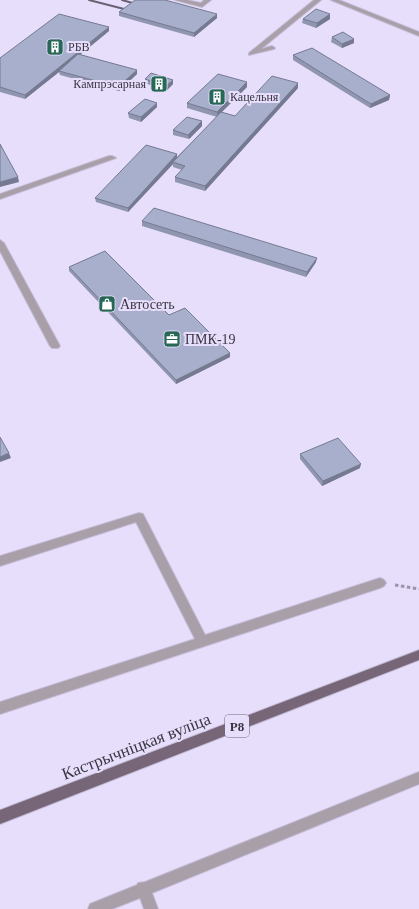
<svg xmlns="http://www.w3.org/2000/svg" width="419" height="909" viewBox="0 0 419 909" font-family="Georgia,serif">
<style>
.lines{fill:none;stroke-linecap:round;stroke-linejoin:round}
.minor-casing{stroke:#c4bcd7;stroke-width:2}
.major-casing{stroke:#c4bcd7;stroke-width:2}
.path{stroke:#9b94ab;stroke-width:3;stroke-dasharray:3.5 2.5;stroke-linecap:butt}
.minor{fill:#a99fa9;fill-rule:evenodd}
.major{fill:#776678;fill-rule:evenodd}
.rail{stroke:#676172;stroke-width:2}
.wall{fill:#9096b0}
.shaded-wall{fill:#757a90}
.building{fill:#a7afcd;stroke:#757a90}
.labels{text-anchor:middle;stroke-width:4;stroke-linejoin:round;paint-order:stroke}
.far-poi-label{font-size:12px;fill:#393541;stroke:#e7defc;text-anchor:start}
.shield{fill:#e7defc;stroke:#6d6879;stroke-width:1}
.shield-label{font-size:13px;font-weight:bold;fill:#393541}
.poi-label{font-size:14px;fill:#393541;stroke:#e7defc;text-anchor:start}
.near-street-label{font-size:17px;fill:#393541;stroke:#e7defc}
</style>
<rect width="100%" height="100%" fill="#e7defc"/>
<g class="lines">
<!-- minor casing -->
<g class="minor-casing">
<path id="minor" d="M 175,0 L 187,0 L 201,3 L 204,0 L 211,0 L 202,7 Z
M 314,0 L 321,0 L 261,49 L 272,46 L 275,48 L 274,49 L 249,55 L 249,53 Z
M 331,0 L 339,0 L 419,32 L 419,36 Z
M 109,156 L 112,156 L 116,158 L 0,199 L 0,194 Z
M 0,240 L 4,243 L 60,346 L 58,348 L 52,348 L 50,346 L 0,251 Z
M 139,513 L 143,514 L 205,635 L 380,578 L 384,580 L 386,583 L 384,586 L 380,588 L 0,714 L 0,702 L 195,639 L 136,522 L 0,566 L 0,556 Z
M 419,772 L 419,784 L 152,893 L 158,909 L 144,909 L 140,898 L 112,909 L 88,909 L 90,904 L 137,885 L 138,883 L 145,882 Z"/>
</g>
<!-- major casing -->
<g class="major-casing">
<path id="major" d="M 419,650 L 419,660 L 0,824 L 0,810 Z"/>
</g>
<!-- path -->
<path class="path" d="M 395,585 L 419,589"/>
<!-- minor -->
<use href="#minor" class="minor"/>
<!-- major -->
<use href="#major" class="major"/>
<!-- rail -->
<path class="rail" d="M 89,0 L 128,10
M 122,0 L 136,4"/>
</g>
<!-- wall -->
<path class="wall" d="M 119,12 L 217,18 L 194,37 L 119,16 Z
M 330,14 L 330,19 L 316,28 L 302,23 L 303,19 Z
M 109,31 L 80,55 L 137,70 L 137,74 L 119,91 L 60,75 L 59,72 L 25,99 L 0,92 L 0,58 Z
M 332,37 L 354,43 L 342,48 L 331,42 Z
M 293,55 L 390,95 L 389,100 L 370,108 L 293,60 Z
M 145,79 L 173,80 L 173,84 L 166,91 L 145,83 Z
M 247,87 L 221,112 L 235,116 L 298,88 L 205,191 L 175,182 L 175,177 L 182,170 L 173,167 L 173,164 L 128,212 L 96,202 L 95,198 L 177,154 L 177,157 L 217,117 L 187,108 L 187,103 Z
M 157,107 L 141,122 L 129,118 L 128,113 Z
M 202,126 L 189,139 L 173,135 L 173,130 Z
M 142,221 L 316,262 L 306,277 L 142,226 Z
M 69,267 L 169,315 L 230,353 L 230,357 L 176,384 L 69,271 Z
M 300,454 L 360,468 L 322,486 L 300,459 Z"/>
<!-- shaded-wall -->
<path class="shaded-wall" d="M 217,14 L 217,18 L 194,37 L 194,33 Z
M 330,14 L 330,19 L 316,28 L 317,23 Z
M 109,27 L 109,31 L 60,71 L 59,71 L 59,72 L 25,99 L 25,95 Z
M 354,39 L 354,43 L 342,48 L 342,44 Z
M 137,70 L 137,74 L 119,91 L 118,87 Z
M 173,80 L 173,84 L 166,91 L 166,86 Z
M 247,82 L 247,87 L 217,117 L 217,112 Z
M 298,83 L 298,88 L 205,191 L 205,186 Z
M 390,95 L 389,100 L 370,108 L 371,104 Z
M 157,103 L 157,107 L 141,122 L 141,117 Z
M 202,121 L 202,126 L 189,139 L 188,135 Z
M 177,154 L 177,159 L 173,162 L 173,164 L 128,212 L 128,208 Z
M 18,177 L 19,182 L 0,187 L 0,182 Z
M 317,258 L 316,262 L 306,277 L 307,272 Z
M 230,353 L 230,357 L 176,384 L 176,380 Z
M 9,453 L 11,458 L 0,462 L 0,457 Z
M 361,464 L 360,468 L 322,486 L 323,481 Z"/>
<!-- building -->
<path class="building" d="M 135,0 L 165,0 L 217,14 L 194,33 L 119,12 Z
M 316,9 L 330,14 L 317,23 L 303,19 Z
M 59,14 L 109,27 L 25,95 L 0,87 L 0,58 Z
M 343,32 L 354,39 L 342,44 L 332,37 Z
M 312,48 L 390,95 L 371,104 L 293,55 Z
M 78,54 L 137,70 L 118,87 L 59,71 Z
M 151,73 L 173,80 L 166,86 L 145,79 Z
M 218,74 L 247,82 L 217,112 L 187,103 Z
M 272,76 L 298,83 L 205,186 L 175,177 L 185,166 L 173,162 L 221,112 L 235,116 Z
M 145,99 L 157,103 L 141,117 L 128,113 Z
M 187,117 L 202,121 L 188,135 L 173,130 Z
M 0,144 L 18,177 L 0,182 Z
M 146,145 L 177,154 L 128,208 L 95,198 Z
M 154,208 L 317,258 L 307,272 L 142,221 Z
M 105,251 L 169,315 L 185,308 L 230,353 L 176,380 L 69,267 Z
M 0,437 L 9,453 L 0,457 Z
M 338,438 L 361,464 L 323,481 L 300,454 Z"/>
<!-- icons -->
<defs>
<g id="building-square" transform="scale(0.9)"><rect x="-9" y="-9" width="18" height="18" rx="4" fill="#276755" stroke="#e7defc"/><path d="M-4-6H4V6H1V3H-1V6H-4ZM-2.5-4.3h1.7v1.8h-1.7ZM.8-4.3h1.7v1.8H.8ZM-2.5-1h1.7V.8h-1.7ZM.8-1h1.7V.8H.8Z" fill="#fff"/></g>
<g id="shop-square" transform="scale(0.9)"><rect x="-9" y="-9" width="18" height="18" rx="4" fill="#276755" stroke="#e7defc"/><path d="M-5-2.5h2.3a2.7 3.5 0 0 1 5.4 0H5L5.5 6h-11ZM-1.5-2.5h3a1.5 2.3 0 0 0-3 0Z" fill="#fff"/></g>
<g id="office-square" transform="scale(0.9)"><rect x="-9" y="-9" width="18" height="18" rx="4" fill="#276755" stroke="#e7defc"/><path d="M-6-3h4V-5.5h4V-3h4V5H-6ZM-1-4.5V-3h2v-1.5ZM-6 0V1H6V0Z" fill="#fff"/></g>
</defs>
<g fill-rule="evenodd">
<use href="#building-square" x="55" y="47"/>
<use href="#building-square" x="159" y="84"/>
<use href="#building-square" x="217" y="97"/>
<use href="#shop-square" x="107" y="304"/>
<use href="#office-square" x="172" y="339"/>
</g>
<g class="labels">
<!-- far-poi labels -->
<g class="far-poi-label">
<text x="68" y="51">РБВ</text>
<text x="146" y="88" text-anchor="end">Кампрэсарная</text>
<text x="230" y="101">Кацельня</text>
</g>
<!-- shield labels -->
<rect class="shield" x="225" y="715" width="24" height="22" rx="3"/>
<g class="shield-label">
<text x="237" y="731">Р8</text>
</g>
<!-- poi labels -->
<g class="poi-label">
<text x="120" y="309">Автосеть</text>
<text x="185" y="344">ПМК-19</text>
</g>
<!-- near-street labels -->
<g class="near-street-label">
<text transform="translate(136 746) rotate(-21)" y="6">Кастрычніцкая вуліца</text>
</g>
</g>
</svg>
